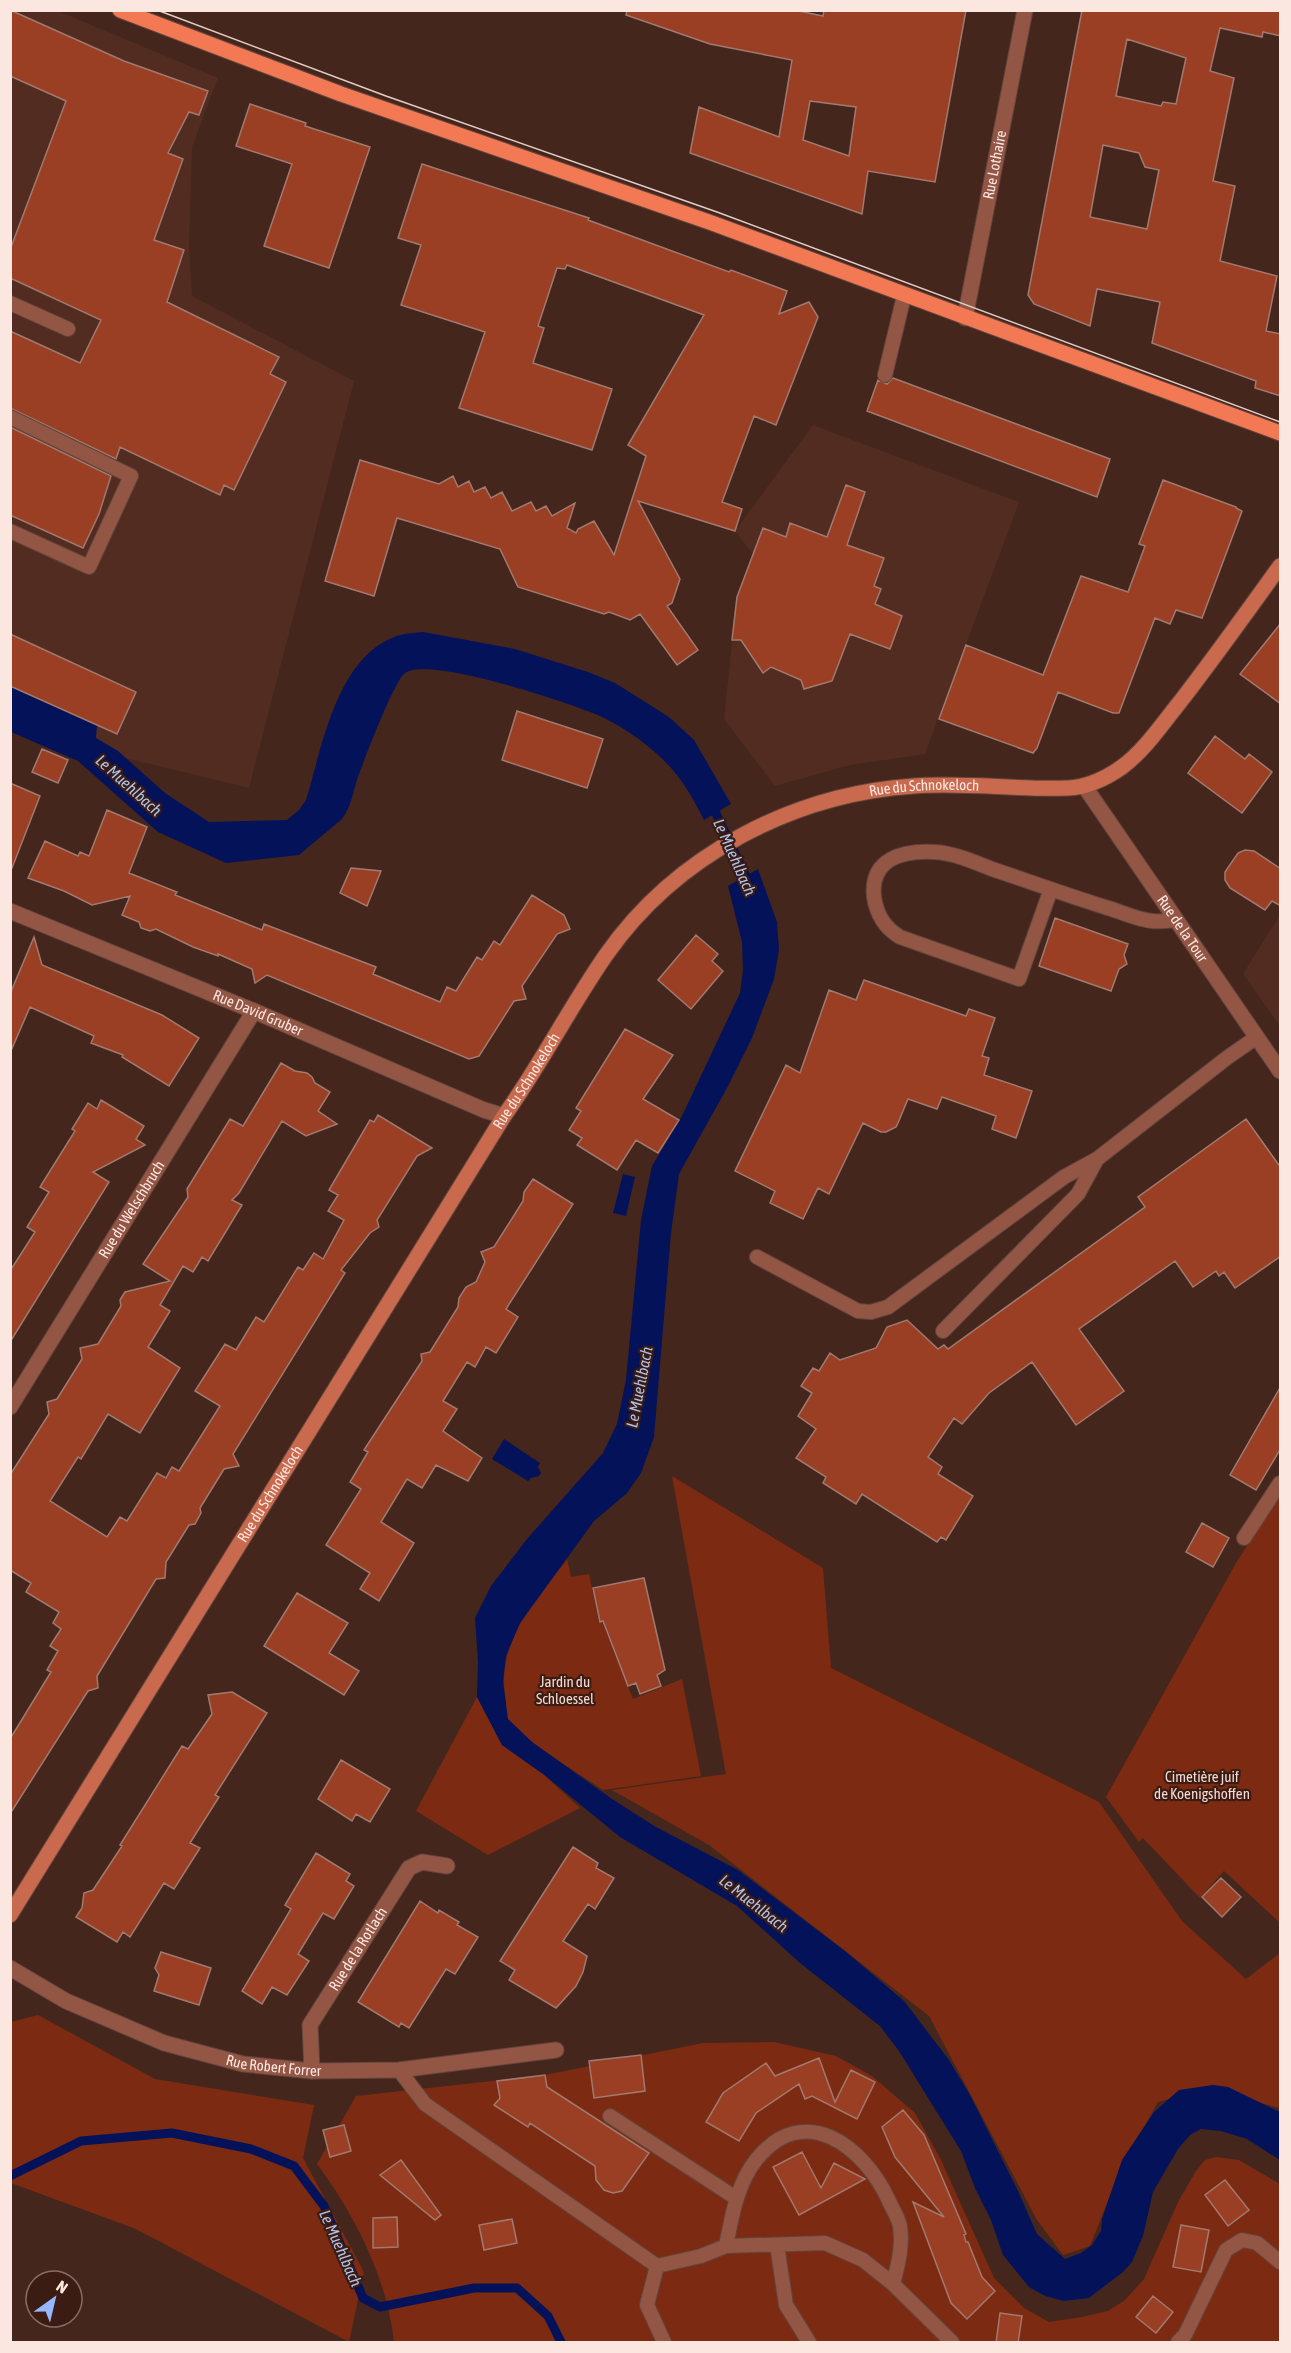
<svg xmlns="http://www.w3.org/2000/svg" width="1291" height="2353" viewBox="0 0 1291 2353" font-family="'Asap Condensed',sans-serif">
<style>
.built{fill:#522c21}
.green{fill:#7c2b12}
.water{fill:#04125a}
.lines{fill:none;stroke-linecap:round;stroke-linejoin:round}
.stream{stroke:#04125a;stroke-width:9}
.building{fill:#9a3f24;stroke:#a07a70;stroke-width:1.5;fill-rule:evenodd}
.lane-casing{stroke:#62453c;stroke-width:16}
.street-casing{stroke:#62453c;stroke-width:17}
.secondary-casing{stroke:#62453c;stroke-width:17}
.primary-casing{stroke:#62453c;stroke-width:17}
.lane{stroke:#935645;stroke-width:14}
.street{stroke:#935645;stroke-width:15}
.secondary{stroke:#c96a4e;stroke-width:15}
.primary{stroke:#f37854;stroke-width:15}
.tram{stroke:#e4cdc7;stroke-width:1.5}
.labels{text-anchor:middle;stroke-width:4.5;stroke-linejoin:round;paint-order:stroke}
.street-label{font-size:15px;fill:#fce6e0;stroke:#3a1c13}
.park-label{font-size:15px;fill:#f4d9d1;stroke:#3a1c13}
.water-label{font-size:16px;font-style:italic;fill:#afc3ed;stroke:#3a1c13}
</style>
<rect width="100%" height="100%" fill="#45261d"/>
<!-- built -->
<path class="built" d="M 11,11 L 58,11 L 218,78 L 192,147 L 189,247 L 192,296 L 354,381 L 249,788 L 11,730 Z
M 813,425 L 1019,502 L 925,754 L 850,765 L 775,786 L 724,719 L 737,597 L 753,554 L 735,531 Z
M 1280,915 L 1280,1026 L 1243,974 Z"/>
<!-- green -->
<path class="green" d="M 672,1476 L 823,1568 L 831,1668 L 1099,1802 L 1182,1921 L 1246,1979 L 1280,1953 L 1280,2108 L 1207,2089 L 1158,2102 L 1119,2173 L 1090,2246 L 1063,2255 L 1037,2220 L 929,2016 L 709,1845 L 612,1790 L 726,1774 Z
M 1280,1495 L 1280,1923 L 1224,1871 L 1200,1898 L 1143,1838 L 1139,1842 L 1106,1797 L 1236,1563 Z
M 567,1559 L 571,1577 L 589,1574 L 599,1623 L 602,1622 L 633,1699 L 682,1679 L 701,1776 L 603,1790 C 583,1776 518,1737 508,1719 C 505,1713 506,1703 505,1696 C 497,1640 536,1601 567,1559 Z
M 477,1697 L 502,1745 L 543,1774 L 580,1808 L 488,1855 L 416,1811 Z
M 38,2015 L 155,2079 L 314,2105 L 303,2158 L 364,2272 L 349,2342 L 136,2229 L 11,2183 L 11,2022 Z
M 774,2042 L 836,2056 L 872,2076 L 915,2113 L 941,2160 L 994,2278 L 1024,2308 L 1049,2322 L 1082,2317 L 1108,2311 L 1125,2300 L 1144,2279 L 1178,2202 L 1196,2171 L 1205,2160 L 1216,2157 L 1239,2160 L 1280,2184 L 1280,2342 L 394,2342 C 387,2278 355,2215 317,2164 L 356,2096 L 545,2075 L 703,2043 Z"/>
<!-- water -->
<path class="water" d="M 423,632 L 515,649 L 588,672 L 615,683 L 669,717 L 694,740 L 731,804 L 704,820 C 689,790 676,769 650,748 C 636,736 617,724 600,716 C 573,704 425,654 404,674 C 393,684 364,760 358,777 C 353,792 351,807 342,819 L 299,855 L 226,863 L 158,832 L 78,761 L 11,732 L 11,686 L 97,725 L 96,738 L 118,751 L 165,793 L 209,822 L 287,820 L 299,810 L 306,800 C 323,745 337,654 400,635 C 407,633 416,633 423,632 Z
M 758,869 L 777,922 L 779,950 L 774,979 L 752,1038 L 727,1088 L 679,1174 L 671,1233 L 654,1437 L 641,1473 L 627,1493 L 594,1521 L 520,1623 L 506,1656 L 503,1681 L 508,1719 L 532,1742 L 612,1799 L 656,1827 L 738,1870 L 845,1951 L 904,2001 L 949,2060 L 970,2095 L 1018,2191 L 1037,2234 L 1065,2259 L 1081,2253 L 1092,2245 L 1101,2231 L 1102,2219 L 1122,2160 L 1154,2112 L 1179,2090 L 1213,2085 L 1228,2087 L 1280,2112 L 1280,2160 L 1247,2139 L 1221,2131 L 1201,2129 L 1190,2135 L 1178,2149 L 1153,2192 L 1143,2236 L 1132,2262 L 1123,2272 L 1089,2298 L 1064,2301 L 1045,2296 L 1029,2287 L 1003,2255 L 991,2220 L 975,2188 L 961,2151 L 899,2051 L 880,2026 L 800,1963 L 737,1906 L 620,1837 L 543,1774 L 502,1745 L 477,1697 L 478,1662 L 475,1618 L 491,1586 L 527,1539 L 603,1453 L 617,1424 L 626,1380 L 641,1220 L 652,1166 L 682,1116 L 740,993 L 743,970 L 742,942 L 728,886 Z
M 623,1174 L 635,1177 L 626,1216 L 613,1213 Z
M 504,1439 L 540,1463 L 538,1467 L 541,1473 L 539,1476 L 531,1478 L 528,1481 L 492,1459 Z"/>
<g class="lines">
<!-- stream -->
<path class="stream" d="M 711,803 L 750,885
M 10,2176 L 81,2141 L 172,2133 L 251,2149 L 294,2166 L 324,2206 L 363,2298 L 380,2307 L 474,2288 L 517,2288 L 548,2316 L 561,2342"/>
</g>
<!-- building -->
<path class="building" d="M 10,10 L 124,61 L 208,91 L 199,115 L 189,112 L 168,153 L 183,159 L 154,240 L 184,250 L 167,302 L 279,357 L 270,374 L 286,382 L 234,490 L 224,485 L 220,495 L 120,447 L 116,459 L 10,408 L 10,331 L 80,363 L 101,320 L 10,278 L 10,250 L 66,101 L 10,76 Z
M 627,10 L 794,10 L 823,16 L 824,10 L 966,10 L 935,182 L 868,171 L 862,214 L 690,153 L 699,107 L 779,137 L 792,60 L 710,44 L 626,15 ZM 810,101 L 856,107 L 849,156 L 803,140 Z
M 1082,10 L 1281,10 L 1281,36 L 1263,32 L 1262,37 L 1220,28 L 1210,71 L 1234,78 L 1213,181 L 1235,186 L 1220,261 L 1277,276 L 1266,331 L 1281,334 L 1281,396 L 1255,388 L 1256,381 L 1152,343 L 1160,302 L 1097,289 L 1090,326 L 1034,304 L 1028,295 ZM 1127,39 L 1186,58 L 1176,104 L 1163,102 L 1161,106 L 1116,96 ZM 1103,145 L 1139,153 L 1145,167 L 1159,170 L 1147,229 L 1090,217 Z
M 250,104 L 306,123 L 305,126 L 370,147 L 329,268 L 264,246 L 292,164 L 236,146 Z
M 422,164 L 589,218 L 588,220 L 729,272 L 731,270 L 787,291 L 779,314 L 809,302 L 818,317 L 776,425 L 754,416 L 722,502 L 742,509 L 735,531 L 638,501 L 680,579 L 672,603 L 667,606 L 698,650 L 677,665 L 640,614 L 630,620 L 609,612 L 604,614 L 518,587 L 500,549 L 397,518 L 374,596 L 325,581 L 360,460 L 439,484 L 453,476 L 458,487 L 469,481 L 474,492 L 485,487 L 491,498 L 502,492 L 512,511 L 531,502 L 536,511 L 546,506 L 552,516 L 575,503 L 567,528 L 576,533 L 578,529 L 594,521 L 614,555 L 646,456 L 628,445 L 704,315 L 567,265 L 565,269 L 557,268 L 538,326 L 544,328 L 533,363 L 612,389 L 592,450 L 459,408 L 485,332 L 401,305 L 421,245 L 398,238 Z
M 893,378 L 1110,459 L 1097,497 L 867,411 L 878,380 L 887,384 Z
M 10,427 L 111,476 L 99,514 L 83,548 L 10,515 Z
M 1163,480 L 1236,507 L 1236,508 L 1242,511 L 1202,618 L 1176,610 L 1170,624 L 1155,618 L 1119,713 L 1113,713 L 1058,692 L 1037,748 L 1033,753 L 939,719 L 966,645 L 1043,675 L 1081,576 L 1128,592 L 1145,546 L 1139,544 Z
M 846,485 L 865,492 L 847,545 L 884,558 L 874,586 L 881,589 L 875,604 L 902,616 L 890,649 L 850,634 L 832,681 L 804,689 L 801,680 L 771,667 L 763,673 L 741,640 L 732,640 L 737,597 L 763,528 L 786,537 L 790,523 L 827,537 Z
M 1281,623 L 1281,704 L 1240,674 Z
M 10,634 L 136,692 L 117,734 L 10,686 Z
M 517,711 L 603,739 L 587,788 L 502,760 Z
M 1215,736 L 1245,759 L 1249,754 L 1272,772 L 1242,813 L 1188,773 Z
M 42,749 L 68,760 L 58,783 L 32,772 Z
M 10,783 L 40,796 L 12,868 L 10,867 Z
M 107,810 L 147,827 L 129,873 L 177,892 L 175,895 L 262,930 L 264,924 L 376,967 L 373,974 L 440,1002 L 447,987 L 456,991 L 477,957 L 482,960 L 494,941 L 500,945 L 532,895 L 564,915 L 570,929 L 557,934 L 522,986 L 526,999 L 514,1001 L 479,1056 L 469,1059 L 267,975 L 255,983 L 252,969 L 218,954 L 218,956 L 193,947 L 156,929 L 150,931 L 141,928 L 139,922 L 122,915 L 130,896 L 92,905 L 64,891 L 28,878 L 45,841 L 78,856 L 80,852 L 89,856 Z
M 1245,850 L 1254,851 L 1281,869 L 1281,906 L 1272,901 L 1265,910 L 1230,888 L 1225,880 L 1225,872 L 1238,853 Z
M 351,868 L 381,871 L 367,906 L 340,893 Z
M 1055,918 L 1128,944 L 1124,955 L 1127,964 L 1119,969 L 1111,991 L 1039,966 Z
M 696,935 L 718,954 L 712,961 L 723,971 L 691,1009 L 658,980 Z
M 34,937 L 42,965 L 162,1015 L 199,1038 L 169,1086 L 122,1057 L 123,1055 L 91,1043 L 94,1036 L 30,1007 L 10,1053 L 10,994 Z
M 864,980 L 966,1016 L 969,1009 L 995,1018 L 982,1056 L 989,1058 L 984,1075 L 1032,1091 L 1016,1138 L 992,1129 L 996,1116 L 942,1097 L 937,1109 L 908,1099 L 898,1123 L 896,1127 L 886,1132 L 881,1132 L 863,1123 L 829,1194 L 818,1188 L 803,1219 L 770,1203 L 775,1191 L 735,1171 L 786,1065 L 800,1073 L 829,990 L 856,1000 Z
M 625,1029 L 673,1055 L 643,1099 L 679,1120 L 658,1153 L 636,1140 L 617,1170 L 577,1145 L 582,1138 L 569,1130 L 581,1111 L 576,1108 Z
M 281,1063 L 295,1071 L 307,1073 L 312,1077 L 315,1083 L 330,1092 L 318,1111 L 337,1124 L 306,1136 L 282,1121 L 239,1193 L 232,1200 L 242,1205 L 208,1261 L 202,1257 L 193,1272 L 183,1266 L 160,1305 L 170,1311 L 148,1347 L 180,1368 L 140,1433 L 108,1414 L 81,1459 L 78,1457 L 50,1501 L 107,1537 L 120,1517 L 127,1521 L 157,1473 L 166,1478 L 172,1467 L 179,1471 L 220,1406 L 195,1391 L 225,1344 L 236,1350 L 256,1317 L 264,1322 L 298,1267 L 303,1270 L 314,1253 L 323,1259 L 344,1220 L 328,1211 L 338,1195 L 329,1190 L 370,1120 L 374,1122 L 378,1115 L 432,1148 L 417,1156 L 377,1220 L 379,1227 L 370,1233 L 341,1270 L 345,1273 L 233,1454 L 239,1466 L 224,1469 L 200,1508 L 201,1513 L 195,1524 L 189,1525 L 166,1562 L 165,1578 L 156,1579 L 97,1676 L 98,1688 L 88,1691 L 10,1814 L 10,1739 L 51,1672 L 47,1670 L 58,1651 L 50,1646 L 61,1629 L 53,1623 L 59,1612 L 26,1592 L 31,1583 L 10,1570 L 10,1475 L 49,1414 L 47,1402 L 57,1399 L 82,1359 L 80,1348 L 98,1344 L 121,1306 L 120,1300 L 125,1292 L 170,1281 L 143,1264 L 188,1197 L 187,1189 L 230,1119 L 243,1126 Z
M 101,1100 L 144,1126 L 136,1139 L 145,1145 L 93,1172 L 109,1182 L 10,1342 L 10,1271 L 35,1232 L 27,1227 L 49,1192 L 40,1187 L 75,1131 L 72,1129 L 88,1103 L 97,1109 Z
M 1246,1119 L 1281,1168 L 1281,1256 L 1235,1288 L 1224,1272 L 1219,1276 L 1216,1271 L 1193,1287 L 1175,1261 L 1079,1329 L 1124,1391 L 1076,1425 L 1032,1362 L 989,1393 L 962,1424 L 954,1418 L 928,1457 L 942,1467 L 938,1474 L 973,1496 L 946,1540 L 941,1537 L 937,1542 L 862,1494 L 856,1504 L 823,1483 L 826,1477 L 796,1458 L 816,1429 L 798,1416 L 812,1393 L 801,1386 L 813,1368 L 819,1371 L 830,1353 L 840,1360 L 876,1348 L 887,1327 L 907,1320 L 938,1349 L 944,1345 L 948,1349 L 1145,1207 L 1138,1197 Z
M 533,1179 L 573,1204 L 506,1309 L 518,1317 L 496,1353 L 486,1347 L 475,1367 L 467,1362 L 443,1401 L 457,1409 L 443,1431 L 482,1458 L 468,1481 L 436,1465 L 422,1488 L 407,1479 L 381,1522 L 414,1543 L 379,1601 L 360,1589 L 370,1573 L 326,1545 L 361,1489 L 350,1482 L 368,1452 L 364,1450 L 422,1361 L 421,1354 L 430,1352 L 458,1307 L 459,1298 L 466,1287 L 476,1282 L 485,1262 L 481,1252 L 494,1247 L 523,1201 L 524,1192 Z
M 1281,1386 L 1281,1448 L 1256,1490 L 1230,1475 Z
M 1202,1523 L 1229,1538 L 1213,1567 L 1186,1552 Z
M 644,1578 L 665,1670 L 657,1675 L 661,1686 L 640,1694 L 636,1683 L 628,1686 L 603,1621 L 600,1622 L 593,1588 Z
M 297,1593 L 348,1623 L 329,1653 L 359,1671 L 344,1695 L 264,1646 Z
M 232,1692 L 267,1713 L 215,1795 L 219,1797 L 190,1843 L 200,1848 L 174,1889 L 164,1883 L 130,1937 L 123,1932 L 117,1942 L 76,1917 L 82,1908 L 84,1893 L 93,1890 L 122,1846 L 120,1845 L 182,1746 L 188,1749 L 212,1714 L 208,1695 Z
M 341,1760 L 390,1789 L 370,1822 L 356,1814 L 352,1821 L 318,1799 Z
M 573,1847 L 598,1863 L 596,1868 L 614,1878 L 595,1909 L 588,1904 L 563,1941 L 587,1956 L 583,1972 L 576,1986 L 556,2008 L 509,1980 L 515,1970 L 500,1961 Z
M 316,1853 L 350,1874 L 346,1881 L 354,1886 L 334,1919 L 323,1913 L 298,1954 L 309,1961 L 287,1995 L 272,1987 L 262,2004 L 242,1991 L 291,1909 L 285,1905 Z
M 1221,1878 L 1241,1897 L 1222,1917 L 1202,1897 Z
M 420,1901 L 438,1913 L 439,1910 L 459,1922 L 457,1925 L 478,1937 L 455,1974 L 446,1969 L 409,2028 L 401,2023 L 399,2027 L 358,2002 Z
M 161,1952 L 211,1968 L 199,2005 L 154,1991 L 159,1975 L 155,1968 Z
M 641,2055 L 645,2091 L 594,2098 L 589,2061 Z
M 819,2058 L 835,2102 L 851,2070 L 875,2082 L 857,2119 L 812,2096 L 805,2099 L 799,2084 L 756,2113 L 739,2141 L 706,2122 L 723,2093 L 766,2063 L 775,2076 Z
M 545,2075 L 547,2087 L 649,2153 L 622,2191 L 613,2193 L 604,2190 L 596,2180 L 595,2166 L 530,2123 L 528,2127 L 494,2105 L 500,2098 L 497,2081 Z
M 903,2110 L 924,2135 L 966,2234 L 964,2235 L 966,2242 L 968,2242 L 982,2277 L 995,2291 L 967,2319 L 951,2303 L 913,2202 L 944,2217 L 895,2157 L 882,2127 Z
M 344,2125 L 351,2151 L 330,2157 L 323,2130 Z
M 802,2152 L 821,2188 L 834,2163 L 865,2179 L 799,2215 L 773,2167 Z
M 401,2160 L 441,2215 L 435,2220 L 380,2175 Z
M 1225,2180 L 1249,2210 L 1228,2226 L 1205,2195 Z
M 397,2217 L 398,2247 L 373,2248 L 373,2218 Z
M 512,2219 L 517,2243 L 484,2250 L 479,2225 Z
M 1181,2225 L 1209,2230 L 1201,2272 L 1173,2267 Z
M 1153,2296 L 1173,2312 L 1156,2333 L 1136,2317 Z
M 1000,2313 L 1022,2316 L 1018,2343 L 996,2343 Z"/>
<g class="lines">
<!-- lane casing -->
<g class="lane-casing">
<path id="lane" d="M 10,303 L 68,329
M 885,375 L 904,296
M 10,417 L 131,476 L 89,567 L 10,531
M 1051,889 L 1019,979 L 900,937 C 885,928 877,916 874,897 C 870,859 902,850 935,852 C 954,853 974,862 992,869 C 1031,882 1069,896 1108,908 C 1122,912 1138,920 1152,921 C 1159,922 1167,921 1175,920
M 757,1257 L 858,1311 L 871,1312 L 888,1307 L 1064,1177 L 1097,1159 L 1228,1057 L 1257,1037
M 943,1331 L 1078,1194 L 1097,1159
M 1244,1538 L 1280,1483
M 399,2070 L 425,2104 L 657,2266 L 701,2256 L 726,2246 L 825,2243 L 863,2260 L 893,2284 L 952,2342
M 610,2116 L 736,2198
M 777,2245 L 786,2305 L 809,2342
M 726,2246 C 732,2216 737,2184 756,2160 C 804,2100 864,2146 889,2201 C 892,2208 898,2217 900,2226 C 903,2247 898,2265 893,2284
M 657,2266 L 647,2305 L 664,2342
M 1178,2342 L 1185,2335 L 1226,2250 L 1242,2240 L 1257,2243 L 1280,2262"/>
</g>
<!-- street casing -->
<g class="street-casing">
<g id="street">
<path id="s1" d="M 965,318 L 1025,10"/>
<path id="s2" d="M 1085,787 L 1280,1071"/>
<path id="s3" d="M 10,911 L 254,1011 L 484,1110 L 504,1116"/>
<path id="s4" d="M 10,1407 L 254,1011"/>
<path id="s5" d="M 10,1968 L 66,2001 L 164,2043 L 243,2064 L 312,2071 L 399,2070 L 556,2050"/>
<path id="s6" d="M 312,2071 L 310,2025 L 409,1868 L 422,1862 L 447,1866"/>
</g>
</g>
<!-- secondary casing -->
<g class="secondary-casing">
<g id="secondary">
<path id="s7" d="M 10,1915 L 504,1116 C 541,1064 570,1007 606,955 C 676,855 793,794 914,786 C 965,782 1016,790 1068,788 C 1088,787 1105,779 1122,767 C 1145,750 1162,724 1180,702 C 1214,658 1247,612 1280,566"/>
</g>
</g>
<!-- primary casing -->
<g class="primary-casing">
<path id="primary" d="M 120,10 L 341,94 L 712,223 L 1280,433"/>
</g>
<!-- lane -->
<use href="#lane" class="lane"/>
<!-- street -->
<use href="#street" class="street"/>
<!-- secondary -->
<use href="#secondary" class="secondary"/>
<!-- primary -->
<use href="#primary" class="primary"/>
<!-- tram -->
<path class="tram" d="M 157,10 L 386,96 L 717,212 L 1280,422"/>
</g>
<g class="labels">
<!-- street labels -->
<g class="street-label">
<text dy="5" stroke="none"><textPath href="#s1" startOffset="156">Rue Lothaire</textPath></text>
<text dy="5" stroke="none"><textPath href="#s7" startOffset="1503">Rue du Schnokeloch</textPath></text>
<text dy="5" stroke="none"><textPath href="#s2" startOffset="172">Rue de la Tour</textPath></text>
<text dy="5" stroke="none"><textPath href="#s3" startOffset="268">Rue David Gruber</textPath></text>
<text dy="5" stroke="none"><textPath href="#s7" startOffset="981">Rue du Schnokeloch</textPath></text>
<text dy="5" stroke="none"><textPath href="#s4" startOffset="232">Rue du Welschbruch</textPath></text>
<text dy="5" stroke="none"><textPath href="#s7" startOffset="495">Rue du Schnokeloch</textPath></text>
<text dy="5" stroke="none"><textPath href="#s6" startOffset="136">Rue de la Rotlach</textPath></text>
<text dy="5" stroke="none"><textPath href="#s5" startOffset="284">Rue Robert Forrer</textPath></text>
</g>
<!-- park labels -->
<g class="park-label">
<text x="565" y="1687">Jardin du<tspan x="565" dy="17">Schloessel</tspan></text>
<text x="1202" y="1782">Cimetière juif<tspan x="1202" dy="17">de Koenigshoffen</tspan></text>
</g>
<!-- water labels -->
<g class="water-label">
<text transform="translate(129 785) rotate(42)" y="6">Le Muehlbach</text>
<text transform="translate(735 857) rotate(66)" y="6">Le Muehlbach</text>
<text transform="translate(639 1387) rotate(-79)" y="6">Le Muehlbach</text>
<text transform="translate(754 1903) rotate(38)" y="6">Le Muehlbach</text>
<text transform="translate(341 2248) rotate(66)" y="6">Le Muehlbach</text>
</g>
</g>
<!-- border -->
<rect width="1291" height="2353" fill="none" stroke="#fce6e0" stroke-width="24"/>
<!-- north arrow -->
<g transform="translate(54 2299) rotate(34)"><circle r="28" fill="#3a1c13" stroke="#886d65" stroke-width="1.5"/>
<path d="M0-4.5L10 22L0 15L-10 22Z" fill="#96b6fd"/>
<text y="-9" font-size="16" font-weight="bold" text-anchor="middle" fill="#fce6e0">N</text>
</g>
</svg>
